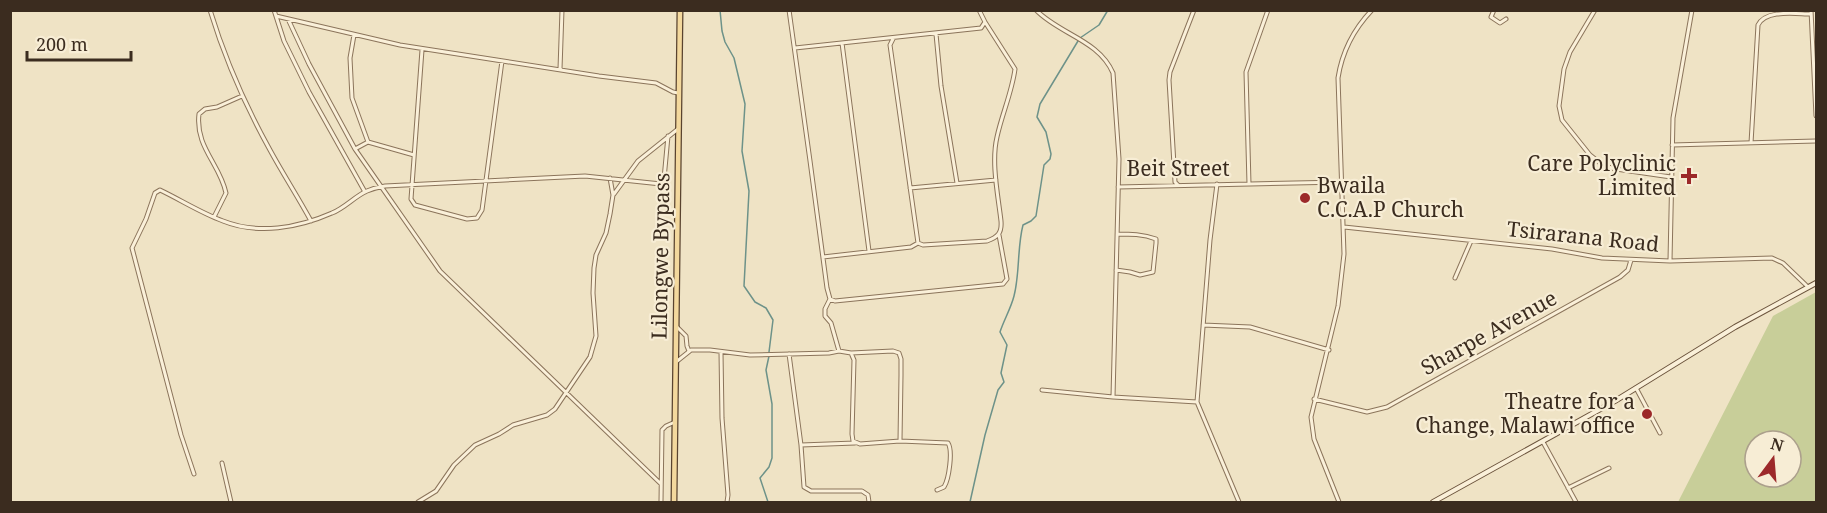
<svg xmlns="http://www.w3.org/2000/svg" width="1827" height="513" viewBox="0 0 1827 513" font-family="'Noto Serif',serif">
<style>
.green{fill:#c8ce99;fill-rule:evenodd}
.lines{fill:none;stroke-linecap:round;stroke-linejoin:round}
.stream{stroke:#6d9289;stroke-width:1.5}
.minor-casing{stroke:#8b745b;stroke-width:5}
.secondary-casing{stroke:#6d553e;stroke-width:6}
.primary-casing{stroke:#59432f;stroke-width:7}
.minor{stroke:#faf0d9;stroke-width:3}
.secondary{stroke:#faf0d9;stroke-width:4}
.primary{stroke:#f3d89d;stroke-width:4.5}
.poi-dot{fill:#9c292a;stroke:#f7edd5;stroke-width:2}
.labels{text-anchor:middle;stroke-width:4.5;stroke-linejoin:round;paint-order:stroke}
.poi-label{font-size:21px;fill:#3b2c1f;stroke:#f7edd5;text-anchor:end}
.street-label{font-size:21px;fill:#3b2c1f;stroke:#f7edd5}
</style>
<rect width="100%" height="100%" fill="#efe3c5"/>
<!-- green -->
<path class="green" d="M 1816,292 L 1816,502 L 1678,502 L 1773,316 ZM 1755,441 L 1791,441 L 1791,477 L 1755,477 Z"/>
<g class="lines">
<!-- stream -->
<path class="stream" d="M 720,10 L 722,31 L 725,42 L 734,58 L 745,104 L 742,151 L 749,191 L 744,286 L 755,302 L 766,308 L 773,320 L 769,352
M 1080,38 L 1099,25 L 1108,10
M 768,502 L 760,478 L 769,467 L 772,458 L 772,404 L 766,370 L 769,356
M 970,502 L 985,435 L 998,390 L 1004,382 L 1001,373 L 1007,345 L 1000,332 C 1004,320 1011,308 1014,296 C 1020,273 1017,248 1023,225 L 1031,221 L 1036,216 L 1044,165 L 1050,159 L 1051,154 L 1046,132 L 1037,117 L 1040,104 L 1078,41"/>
<!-- minor casing -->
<g class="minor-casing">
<path id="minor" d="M 210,10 C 225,59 245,105 270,150 C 283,174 298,197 311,221
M 274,10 L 284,41 L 309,92 L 365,192
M 789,10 C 802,103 815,195 827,288 L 830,299 L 825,309 L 825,316 L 831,323 L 839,351 L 851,353 L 893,351 L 899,353 L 901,359 L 901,375 L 900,441
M 1036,10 C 1059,34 1099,40 1113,73 L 1119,159 L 1113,397 L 1197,402
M 1494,10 L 1491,17 L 1500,23 L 1506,19
M 1595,10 L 1570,52 L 1564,69 L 1559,106 L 1562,120 L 1590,155 L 1604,166 L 1616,169 L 1671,177
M 1811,10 L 1816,116
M 276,16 L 400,45 L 599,76 L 656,83 L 673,92 L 678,93
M 288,19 L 309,64 L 355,149 L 440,271 L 661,484
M 936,34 L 941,86 L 957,183
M 354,35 L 350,58 L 352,98 L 368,142 L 414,155
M 893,39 L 890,45 L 918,243
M 842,43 L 869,251
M 795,48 L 981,28 L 985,22 L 979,10
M 422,50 L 411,199 L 415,205 L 467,219 L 477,218 L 482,210 L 502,61
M 560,69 L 562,10
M 1751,143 L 1758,25 C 1766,9 1796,14 1811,14
M 1672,145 L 1816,141
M 355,149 L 368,142
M 1217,184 L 1210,240 L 1197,402 L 1239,502
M 1249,184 L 1246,72 L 1268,10
M 1178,185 L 1175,182 L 1169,80 L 1170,72 L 1194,10
M 1118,187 L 1343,182
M 910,188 L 996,180
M 614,194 L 638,161 L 678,129
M 214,217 L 226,193 C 220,164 195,147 199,114 L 205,109 L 217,107 L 242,96
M 1344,227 L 1552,249 L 1602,258 L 1670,261 L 1772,258 L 1783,263 L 1808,287
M 823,257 L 911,247 L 918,243 L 923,245 L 987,241 C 998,237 1002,233 1001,221 C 998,195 991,162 997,137 C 1002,114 1012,92 1015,69 L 985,22
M 1670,261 L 1673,118 L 1692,10
M 1116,270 L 1130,272 L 1140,275 L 1153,272 L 1156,243 L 1156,239 C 1143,234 1130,234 1117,234
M 1455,278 L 1471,241
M 830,299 L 835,301 L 1003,284 L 1007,279 L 999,235
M 1203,325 L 1250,327 L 1329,350
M 677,327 L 686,336 L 687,346 L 689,351
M 721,352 L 722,418 L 728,495 L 727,502
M 851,353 L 854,360 L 852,434 L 853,441 L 860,444 L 900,441 L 948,443 C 953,451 949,479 944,487 L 937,490
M 789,354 L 801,445 L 804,487 L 811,491 L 862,491 L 868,495 L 869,502
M 676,362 L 691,350 L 710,350 L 750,355 L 829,353 L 839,351
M 1636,388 L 1660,433
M 1042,390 L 1113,397
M 1314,399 L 1367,412 L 1387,407 L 1620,277 L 1628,270 L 1631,260
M 1543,442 L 1576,502
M 801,445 L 855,443
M 222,463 L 231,502
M 194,474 L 181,435 L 132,248 L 146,219 L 155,193 L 160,190 C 181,200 201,213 223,221 C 258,235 298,228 332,213 C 345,208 355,196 367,191 C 372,189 379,187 385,186 L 585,176 L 661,184 L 664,179 L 668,136
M 1568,488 L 1609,468
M 418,502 L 436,491 L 454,465 L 475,445 L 499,434 L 513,425 L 547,415 L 555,409 L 590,357 L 596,336 L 593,293 L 594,268 L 596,255 L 606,233 L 610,214 L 613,195 L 610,178
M 661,502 L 662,430 L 666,426 L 675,422
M 1339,502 L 1314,439 L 1311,417 L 1338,306 L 1344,254 L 1338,78 C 1342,52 1353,30 1372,10"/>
</g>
<!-- secondary casing -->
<g class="secondary-casing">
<path id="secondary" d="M 1433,502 L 1615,401 L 1735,327 L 1816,283"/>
</g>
<!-- primary casing -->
<g class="primary-casing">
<path id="primary" d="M 674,502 L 680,10"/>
</g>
<!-- minor -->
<use href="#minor" class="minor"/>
<!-- secondary -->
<use href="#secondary" class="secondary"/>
<!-- primary -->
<use href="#primary" class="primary"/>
</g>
<!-- markers -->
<g class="poi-dot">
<path d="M1686 167h6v6h6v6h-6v6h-6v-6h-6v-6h6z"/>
<circle cx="1305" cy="198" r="6"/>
<circle cx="1647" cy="414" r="6"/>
</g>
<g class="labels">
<!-- poi labels -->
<g class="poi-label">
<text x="1676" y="171">Care Polyclinic<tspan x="1676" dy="24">Limited</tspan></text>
<text x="1317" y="193" text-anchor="start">Bwaila<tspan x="1317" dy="24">C.C.A.P Church</tspan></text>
<text x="1635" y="409">Theatre for a<tspan x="1635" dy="24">Change, Malawi office</tspan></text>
</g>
<!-- street labels -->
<g class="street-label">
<text x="1178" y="176">Beit Street</text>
<text transform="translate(1583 237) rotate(6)" y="7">Tsirarana Road</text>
<text transform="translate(661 256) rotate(-89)" y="7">Lilongwe Bypass</text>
<text transform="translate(1489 333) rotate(-29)" y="7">Sharpe Avenue</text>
</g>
</g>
<!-- border -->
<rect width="1827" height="513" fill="none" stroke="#3b2c1f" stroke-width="24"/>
<!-- north arrow -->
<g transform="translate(1773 459) rotate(16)"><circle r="28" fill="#f7edd5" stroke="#aca08c" stroke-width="1.5"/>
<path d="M0-4.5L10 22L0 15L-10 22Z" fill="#9c292a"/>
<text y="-9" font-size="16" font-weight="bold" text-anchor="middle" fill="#3b2c1f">N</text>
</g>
<!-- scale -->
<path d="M27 51v9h104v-9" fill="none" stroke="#3b2c1f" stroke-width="3"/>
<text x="36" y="51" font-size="18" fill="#3b2c1f" stroke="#f7edd5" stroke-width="4.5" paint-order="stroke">200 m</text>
</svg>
